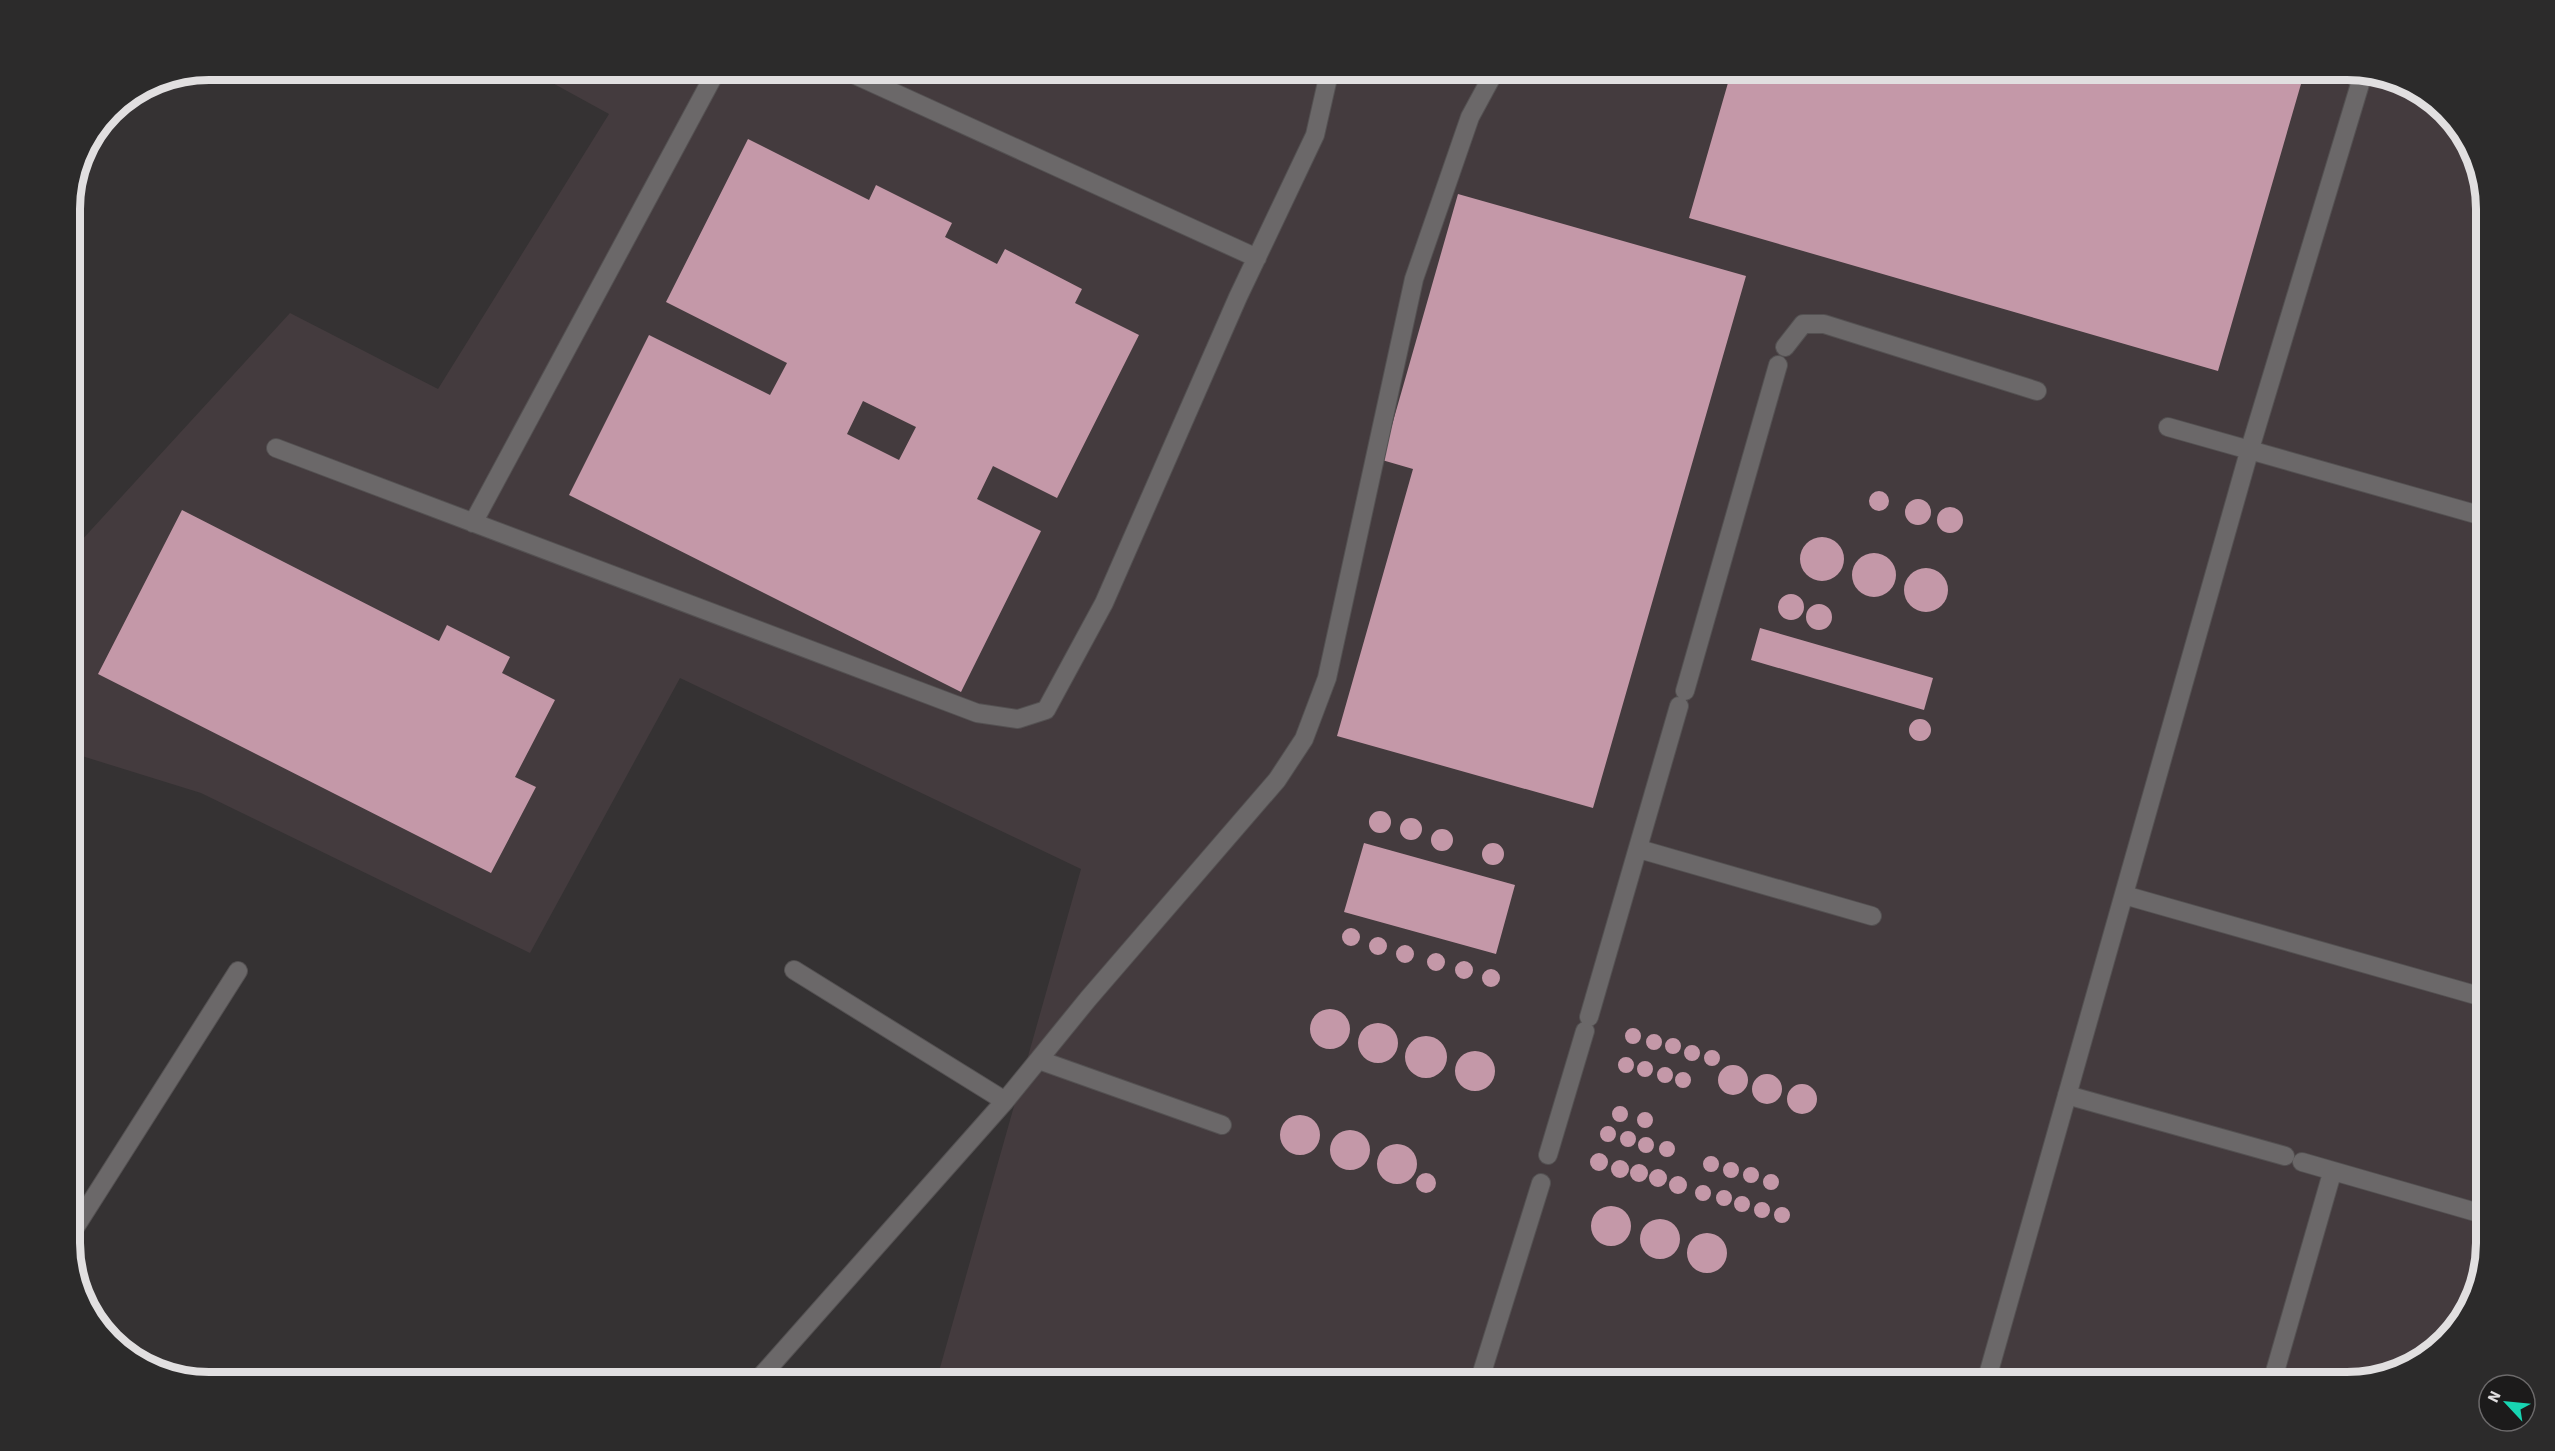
<svg xmlns="http://www.w3.org/2000/svg" width="2555" height="1451" viewBox="0 0 2555 1451" font-family="'Source Sans 3',sans-serif">
<style>
.built{fill:#443b3e}
.building{fill:#c498a8;fill-rule:evenodd}
.lines{fill:none;stroke-linecap:round;stroke-linejoin:round}
.lane-casing{stroke:#545152;stroke-width:20}
.lane{stroke:#6b6869;stroke-width:18}
.rim{fill:none;stroke:#e1dfe0;stroke-width:8}
</style>
<rect width="100%" height="100%" fill="#353233"/>
<!-- built -->
<path class="built" d="M 527,69 L 2346,69 L 2416,88 L 2467,139 L 2486,200 L 2486,1243 L 2467,1312 L 2416,1363 L 2347,1382 L 936,1382 L 1081,869 L 680,678 L 530,953 L 201,793 L 69,752 L 69,554 L 290,313 L 438,389 L 609,114 Z"/>
<!-- building -->
<path class="building" d="M 1732,69 L 2248,69 L 2301,84 L 2218,371 L 1689,218 Z
M 748,139 L 869,200 L 876,185 L 952,223 L 945,237 L 997,264 L 1005,249 L 1082,289 L 1075,303 L 1139,335 L 1057,498 L 993,466 L 977,499 L 1041,531 L 961,692 L 569,495 L 649,335 L 770,395 L 787,363 L 666,302 ZM 863,401 L 916,427 L 899,460 L 847,434 Z
M 1458,194 L 1746,276 L 1593,808 L 1337,736 L 1413,469 L 1382,460 Z
M1869 501a10 10 0 1 1 20 0a10 10 0 1 1-20 0Z
M1905 512a13 13 0 1 1 26 0a13 13 0 1 1-26 0Z
M1937 520a13 13 0 1 1 26 0a13 13 0 1 1-26 0Z
M 182,510 L 439,641 L 447,625 L 510,657 L 502,673 L 555,700 L 515,777 L 536,787 L 491,873 L 98,674 Z
M1800 559a22 22 0 1 1 44 0a22 22 0 1 1-44 0Z
M1852 575a22 22 0 1 1 44 0a22 22 0 1 1-44 0Z
M1904 590a22 22 0 1 1 44 0a22 22 0 1 1-44 0Z
M1778 607a13 13 0 1 1 26 0a13 13 0 1 1-26 0Z
M1806 617a13 13 0 1 1 26 0a13 13 0 1 1-26 0Z
M 1760,628 L 1933,678 L 1924,710 L 1751,660 Z
M1909 730a11 11 0 1 1 22 0a11 11 0 1 1-22 0Z
M1369 822a11 11 0 1 1 22 0a11 11 0 1 1-22 0Z
M1400 829a11 11 0 1 1 22 0a11 11 0 1 1-22 0Z
M1431 840a11 11 0 1 1 22 0a11 11 0 1 1-22 0Z
M1482 854a11 11 0 1 1 22 0a11 11 0 1 1-22 0Z
M 1364,843 L 1515,885 L 1496,954 L 1344,912 Z
M1342 937a9 9 0 1 1 18 0a9 9 0 1 1-18 0Z
M1369 946a9 9 0 1 1 18 0a9 9 0 1 1-18 0Z
M1396 954a9 9 0 1 1 18 0a9 9 0 1 1-18 0Z
M1427 962a9 9 0 1 1 18 0a9 9 0 1 1-18 0Z
M1455 970a9 9 0 1 1 18 0a9 9 0 1 1-18 0Z
M1482 978a9 9 0 1 1 18 0a9 9 0 1 1-18 0Z
M1310 1029a20 20 0 1 1 40 0a20 20 0 1 1-40 0Z
M1358 1043a20 20 0 1 1 40 0a20 20 0 1 1-40 0Z
M1625 1036a8 8 0 1 1 16 0a8 8 0 1 1-16 0Z
M1646 1042a8 8 0 1 1 16 0a8 8 0 1 1-16 0Z
M1405 1057a21 21 0 1 1 42 0a21 21 0 1 1-42 0Z
M1665 1046a8 8 0 1 1 16 0a8 8 0 1 1-16 0Z
M1684 1053a8 8 0 1 1 16 0a8 8 0 1 1-16 0Z
M1704 1058a8 8 0 1 1 16 0a8 8 0 1 1-16 0Z
M1455 1071a20 20 0 1 1 40 0a20 20 0 1 1-40 0Z
M1618 1065a8 8 0 1 1 16 0a8 8 0 1 1-16 0Z
M1637 1069a8 8 0 1 1 16 0a8 8 0 1 1-16 0Z
M1718 1080a15 15 0 1 1 30 0a15 15 0 1 1-30 0Z
M1657 1075a8 8 0 1 1 16 0a8 8 0 1 1-16 0Z
M1675 1080a8 8 0 1 1 16 0a8 8 0 1 1-16 0Z
M1752 1089a15 15 0 1 1 30 0a15 15 0 1 1-30 0Z
M1787 1099a15 15 0 1 1 30 0a15 15 0 1 1-30 0Z
M1612 1114a8 8 0 1 1 16 0a8 8 0 1 1-16 0Z
M1637 1120a8 8 0 1 1 16 0a8 8 0 1 1-16 0Z
M1280 1135a20 20 0 1 1 40 0a20 20 0 1 1-40 0Z
M1600 1134a8 8 0 1 1 16 0a8 8 0 1 1-16 0Z
M1330 1150a20 20 0 1 1 40 0a20 20 0 1 1-40 0Z
M1620 1139a8 8 0 1 1 16 0a8 8 0 1 1-16 0Z
M1638 1145a8 8 0 1 1 16 0a8 8 0 1 1-16 0Z
M1659 1149a8 8 0 1 1 16 0a8 8 0 1 1-16 0Z
M1377 1164a20 20 0 1 1 40 0a20 20 0 1 1-40 0Z
M1590 1162a9 9 0 1 1 18 0a9 9 0 1 1-18 0Z
M1703 1164a8 8 0 1 1 16 0a8 8 0 1 1-16 0Z
M1611 1169a9 9 0 1 1 18 0a9 9 0 1 1-18 0Z
M1723 1170a8 8 0 1 1 16 0a8 8 0 1 1-16 0Z
M1630 1173a9 9 0 1 1 18 0a9 9 0 1 1-18 0Z
M1743 1175a8 8 0 1 1 16 0a8 8 0 1 1-16 0Z
M1649 1178a9 9 0 1 1 18 0a9 9 0 1 1-18 0Z
M1416 1183a10 10 0 1 1 20 0a10 10 0 1 1-20 0Z
M1763 1182a8 8 0 1 1 16 0a8 8 0 1 1-16 0Z
M1669 1185a9 9 0 1 1 18 0a9 9 0 1 1-18 0Z
M1695 1193a8 8 0 1 1 16 0a8 8 0 1 1-16 0Z
M1716 1198a8 8 0 1 1 16 0a8 8 0 1 1-16 0Z
M1734 1204a8 8 0 1 1 16 0a8 8 0 1 1-16 0Z
M1754 1210a8 8 0 1 1 16 0a8 8 0 1 1-16 0Z
M1591 1226a20 20 0 1 1 40 0a20 20 0 1 1-40 0Z
M1774 1215a8 8 0 1 1 16 0a8 8 0 1 1-16 0Z
M1640 1239a20 20 0 1 1 40 0a20 20 0 1 1-40 0Z
M1687 1253a20 20 0 1 1 40 0a20 20 0 1 1-40 0Z"/>
<g class="lines">
<!-- lane casing -->
<g class="lane-casing">
<path id="lane" d="M 842,69 L 1257,258
M 1785,347 L 1803,324 L 1824,324 L 2037,391
M 2168,427 L 2486,517
M 276,448 L 977,713 L 1018,719 L 1046,710 L 1104,603 L 1238,297 L 1315,135 L 1330,69
M 473,523 L 713,77 L 721,69
M 1685,691 L 1778,365
M 1639,849 L 1872,916
M 2124,895 L 2486,998
M 794,970 L 1005,1101
M 1589,1017 L 1679,706
M 1039,1060 L 1222,1125
M 2067,1095 L 2285,1156
M 1548,1155 L 1585,1031
M 2302,1162 L 2486,1215
M 69,1237 L 238,971
M 756,1382 L 1005,1101 L 1088,999 L 1277,780 L 1304,739 L 1327,678 L 1414,279 L 1470,117 L 1496,69
M 1479,1382 L 1541,1183
M 1986,1382 L 2249,452 L 2363,74
M 2272,1382 L 2332,1173"/>
</g>
<!-- lane -->
<use href="#lane" class="lane"/>
</g>
<!-- crop -->
<path d="M0 0H2555V1451H0ZM209 80H2347A129 129 0 0 1 2476 209V1243A129 129 0 0 1 2347 1372H209A129 129 0 0 1 80 1243V209A129 129 0 0 1 209 80Z" fill="#2c2b2b" fill-rule="evenodd"/>
<path class="rim" d="M209 80H2347A129 129 0 0 1 2476 209V1243A129 129 0 0 1 2347 1372H209A129 129 0 0 1 80 1243V209A129 129 0 0 1 209 80Z"/>
<!-- north arrow -->
<g transform="translate(2507 1403) rotate(296)"><circle r="28" fill="#1c1b1b" stroke="#6b696a" stroke-width="1.5"/>
<path d="M0-4.5L10 22L0 15L-10 22Z" fill="#18d5b2"/>
<text y="-9" font-size="16" font-weight="bold" text-anchor="middle" fill="#e1dfe0">N</text>
</g>
</svg>
